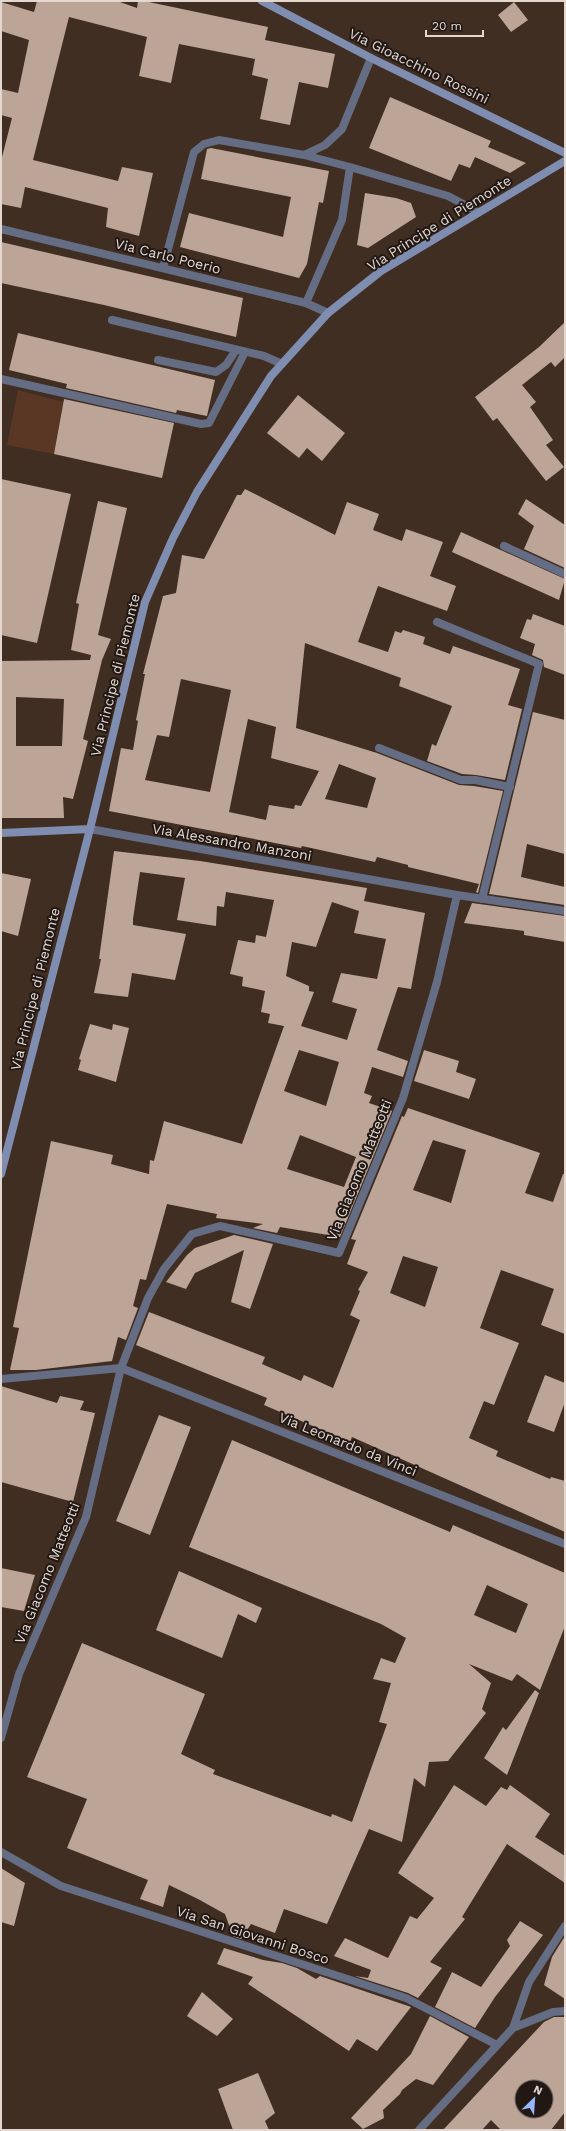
<svg xmlns="http://www.w3.org/2000/svg" width="566" height="2131" viewBox="0 0 566 2131" font-family="'Work Sans',sans-serif">
<style>
.green{fill:#593724}
.building{fill:#bca497;fill-rule:evenodd}
.lines{fill:none;stroke-linecap:round;stroke-linejoin:round}
.lane{stroke:#646d83;stroke-width:8}
.street{stroke:#646d83;stroke-width:8}
.secondary{stroke:#7f8db1;stroke-width:8}
.labels{text-anchor:middle;stroke-width:4;stroke-linejoin:round;paint-order:stroke}
.street-label{font-size:14px;fill:#e3d7d0;stroke:#211814}
</style>
<rect width="100%" height="100%" fill="#412e23"/>
<!-- green -->
<path class="green" d="M 18,390 L 63,402 L 54,454 L 7,445 Z"/>
<!-- building -->
<path class="building" d="M 37,1 L 117,1 L 137,8 L 138,1 L 144,1 L 268,27 L 265,40 L 335,54 L 328,88 L 299,82 L 290,125 L 260,119 L 268,79 L 252,75 L 255,59 L 179,44 L 171,83 L 139,76 L 147,37 L 69,17 L 33,160 L 118,181 L 122,167 L 153,173 L 139,236 L 106,227 L 108,208 L 25,187 L 21,208 L 1,204 L 1,161 L 12,118 L 1,115 L 1,89 L 18,93 L 29,40 L 1,31 L 1,2 L 34,12 Z
M 514,2 L 528,20 L 511,32 L 498,15 Z
M 390,97 L 491,141 L 488,147 L 526,163 L 510,173 L 475,157 L 470,168 L 459,164 L 451,181 L 369,148 Z
M 211,148 L 329,171 L 323,203 L 319,202 L 307,264 L 299,278 L 180,247 L 189,213 L 283,237 L 291,197 L 201,179 L 207,149 Z
M 365,193 L 396,198 L 411,203 L 416,217 L 368,248 L 357,245 Z
M 1,242 L 243,298 L 236,337 L 104,305 L 1,283 Z
M 565,322 L 565,357 L 555,367 L 551,362 L 522,385 L 536,402 L 530,407 L 553,440 L 546,445 L 564,467 L 546,481 L 497,418 L 493,421 L 475,397 L 539,347 Z
M 18,333 L 215,380 L 207,416 L 177,410 L 176,413 L 66,388 L 67,384 L 9,370 Z
M 298,395 L 345,433 L 322,461 L 307,448 L 299,458 L 267,433 Z
M 64,399 L 174,423 L 162,478 L 54,454 Z
M 1,479 L 71,494 L 37,643 L 1,635 Z
M 245,489 L 335,535 L 347,502 L 379,514 L 373,530 L 402,541 L 406,529 L 443,542 L 430,576 L 456,586 L 447,611 L 378,586 L 358,642 L 388,652 L 395,631 L 401,633 L 403,630 L 425,637 L 423,644 L 450,654 L 453,646 L 520,669 L 508,705 L 522,709 L 505,780 L 476,775 L 462,774 L 427,761 L 432,744 L 436,746 L 452,706 L 399,686 L 401,678 L 305,643 L 296,728 L 377,753 L 459,785 L 474,786 L 503,791 L 478,893 L 476,892 L 479,884 L 408,867 L 408,865 L 377,857 L 375,862 L 302,846 L 301,848 L 109,811 L 121,748 L 133,750 L 138,721 L 136,720 L 145,674 L 143,674 L 163,596 L 176,593 L 182,555 L 204,559 L 237,495 L 241,495 ZM 181,679 L 231,690 L 210,792 L 145,780 L 157,735 L 169,737 ZM 248,719 L 276,727 L 271,758 L 319,771 L 301,806 L 295,805 L 294,809 L 269,805 L 266,820 L 229,812 ZM 339,764 L 376,778 L 367,808 L 325,799 Z
M 526,499 L 565,525 L 565,568 L 524,549 L 534,526 L 518,514 Z
M 98,501 L 127,508 L 98,635 L 111,639 L 102,660 L 83,739 L 88,741 L 73,799 L 63,797 L 64,818 L 1,818 L 1,661 L 90,660 L 91,655 L 71,650 L 79,604 L 76,603 ZM 16,697 L 64,699 L 62,746 L 16,746 Z
M 461,532 L 565,579 L 559,600 L 452,552 Z
M 533,614 L 565,626 L 565,675 L 544,667 L 543,660 L 532,655 L 535,644 L 520,638 L 527,619 L 531,620 Z
M 533,712 L 565,720 L 565,854 L 527,844 L 521,877 L 565,887 L 565,905 L 489,894 Z
M 114,851 L 200,861 L 367,888 L 364,901 L 425,913 L 411,989 L 398,987 L 377,1050 L 408,1061 L 403,1077 L 372,1067 L 364,1093 L 372,1096 L 369,1103 L 392,1111 L 340,1237 L 280,1227 L 277,1233 L 253,1228 L 263,1224 L 216,1218 L 217,1214 L 167,1204 L 146,1280 L 140,1279 L 133,1306 L 138,1308 L 126,1340 L 118,1337 L 112,1361 L 36,1370 L 10,1370 L 19,1328 L 13,1327 L 51,1141 L 113,1155 L 111,1164 L 149,1174 L 150,1160 L 154,1161 L 164,1121 L 242,1144 L 284,1026 L 268,1023 L 270,1014 L 261,1012 L 265,991 L 242,986 L 243,977 L 230,974 L 238,940 L 255,943 L 256,935 L 266,937 L 274,900 L 226,892 L 224,907 L 217,906 L 216,926 L 177,920 L 185,878 L 140,872 L 133,919 L 133,925 L 186,934 L 175,980 L 132,973 L 128,997 L 94,993 L 101,959 L 99,959 ZM 332,902 L 359,911 L 354,933 L 386,939 L 377,979 L 341,973 L 332,1002 L 357,1009 L 347,1040 L 301,1026 L 314,992 L 309,991 L 309,986 L 286,976 L 292,942 L 316,947 ZM 299,1050 L 339,1062 L 326,1106 L 284,1091 ZM 300,1135 L 356,1157 L 344,1187 L 287,1169 Z
M 1,873 L 31,879 L 18,936 L 1,931 Z
M 472,903 L 565,916 L 565,942 L 524,935 L 524,931 L 464,923 Z
M 90,1024 L 112,1030 L 113,1024 L 129,1028 L 116,1082 L 78,1070 L 81,1060 L 79,1059 Z
M 424,1050 L 459,1061 L 456,1072 L 476,1079 L 469,1099 L 414,1081 Z
M 408,1108 L 540,1153 L 525,1193 L 553,1202 L 563,1174 L 565,1174 L 565,1334 L 541,1325 L 554,1289 L 501,1270 L 480,1328 L 519,1343 L 494,1405 L 484,1401 L 469,1438 L 498,1451 L 496,1456 L 550,1479 L 551,1477 L 565,1481 L 565,1532 L 352,1437 L 350,1442 L 264,1405 L 267,1398 L 136,1345 L 149,1312 L 265,1357 L 262,1364 L 301,1381 L 304,1375 L 333,1388 L 360,1320 L 350,1315 L 360,1291 L 358,1290 L 368,1272 L 347,1264 L 356,1240 L 351,1239 L 402,1116 L 404,1117 ZM 433,1140 L 466,1150 L 451,1203 L 413,1190 ZM 403,1256 L 438,1267 L 425,1307 L 390,1293 Z
M 234,1235 L 273,1244 L 250,1309 L 231,1302 L 244,1250 L 195,1273 L 186,1289 L 166,1282 L 187,1255 L 195,1248 Z
M 545,1375 L 565,1383 L 565,1402 L 554,1432 L 527,1422 Z
M 1,1386 L 57,1403 L 60,1396 L 84,1401 L 80,1410 L 95,1413 L 73,1502 L 1,1482 Z
M 159,1415 L 191,1427 L 150,1535 L 116,1521 Z
M 232,1440 L 450,1532 L 453,1525 L 565,1573 L 565,1626 L 540,1690 L 517,1674 L 512,1681 L 469,1664 L 491,1683 L 482,1709 L 486,1713 L 448,1761 L 429,1762 L 425,1787 L 414,1778 L 402,1842 L 369,1829 L 327,1924 L 284,1909 L 275,1933 L 251,1924 L 241,1939 L 233,1936 L 225,1914 L 198,1899 L 169,1885 L 163,1907 L 140,1899 L 148,1880 L 67,1848 L 87,1799 L 27,1777 L 82,1643 L 205,1694 L 181,1754 L 215,1770 L 213,1774 L 331,1817 L 332,1814 L 352,1822 L 387,1724 L 379,1722 L 391,1683 L 373,1679 L 381,1658 L 395,1663 L 406,1638 L 381,1624 L 189,1547 ZM 487,1585 L 528,1604 L 516,1633 L 474,1615 Z
M 1,1568 L 35,1575 L 24,1611 L 1,1607 Z
M 179,1571 L 262,1608 L 256,1623 L 238,1614 L 222,1658 L 156,1630 Z
M 535,1690 L 539,1693 L 507,1775 L 484,1758 L 503,1727 L 506,1730 Z
M 454,1785 L 486,1806 L 501,1787 L 507,1790 L 510,1785 L 550,1814 L 535,1837 L 565,1856 L 565,1883 L 507,1844 L 462,1917 L 465,1919 L 430,1962 L 442,1968 L 418,1998 L 408,1993 L 355,1976 L 368,1978 L 371,1970 L 334,1956 L 345,1938 L 388,1958 L 410,1916 L 417,1919 L 434,1898 L 398,1873 Z
M 1,1868 L 25,1883 L 14,1926 L 1,1922 Z
M 520,1921 L 543,1935 L 495,1997 L 475,2028 L 435,2007 L 452,1972 L 481,1987 L 510,1946 L 507,1940 Z
M 565,1936 L 565,1999 L 544,1985 L 552,1957 Z
M 224,1948 L 263,1960 L 282,1963 L 297,1968 L 316,1979 L 320,1976 L 411,2007 L 377,2051 L 357,2039 L 349,2051 L 248,1984 L 253,1977 L 217,1964 Z
M 202,1992 L 233,2019 L 217,2036 L 187,2016 Z
M 430,2016 L 469,2037 L 433,2085 L 416,2079 L 402,2090 L 400,2094 L 383,2110 L 384,2118 L 363,2129 L 351,2118 L 411,2054 Z
M 554,2017 L 565,2017 L 565,2112 L 551,2130 L 501,2130 L 491,2120 L 482,2130 L 443,2130 L 544,2022 ZM 522,2087 L 546,2087 L 546,2111 L 522,2111 Z
M 258,2073 L 275,2113 L 265,2121 L 269,2130 L 233,2130 L 218,2089 Z"/>
<g class="lines">
<!-- lane -->
<path class="lane" d="M 112,320 L 264,356 L 282,364
M 158,360 L 216,372 L 226,365 L 236,350
M 1,379 L 201,424 L 209,423 L 245,352
M 504,546 L 565,574
M 379,748 L 461,780 L 475,780 L 510,787"/>
<!-- street -->
<path class="street" d="M 304,155 L 350,167 L 342,220 L 306,303
M 350,167 L 448,196 L 478,212
M 1,229 L 306,303 L 328,313
M 163,268 L 194,152 L 204,144 L 219,140 L 304,155 L 325,145 L 342,129 L 371,58
M 437,622 L 539,664 L 482,899
M 90,829 L 457,895 L 565,911
M 1,1379 L 121,1368 L 565,1544
M 1,1738 L 19,1674 L 86,1517 L 121,1368 L 148,1298 L 164,1269 L 192,1234 L 220,1226 L 339,1253 L 403,1098 L 437,982 L 457,895
M 1,1852 L 61,1886 L 406,1998 L 497,2045
M 513,2028 L 553,2012 L 565,2011
M 419,2130 L 513,2028 L 529,1982 L 565,1926"/>
<!-- secondary -->
<path class="secondary" d="M 262,1 L 371,58 L 565,153
M 1,833 L 90,829
M 1,1174 L 90,829 L 145,602 L 173,538 L 197,492 L 271,376 L 328,313 L 381,271 L 565,161"/>
</g>
<g class="labels">
<!-- street labels -->
<g class="street-label">
<text transform="translate(419 66) rotate(26)" y="5">Via Gioacchino Rossini</text>
<text transform="translate(439 223) rotate(-32)" y="5">Via Principe di Piemonte</text>
<text transform="translate(168 256) rotate(14)" y="5">Via Carlo Poerio</text>
<text transform="translate(115 675) rotate(-76)" y="5">Via Principe di Piemonte</text>
<text transform="translate(232 842) rotate(10)" y="5">Via Alessandro Manzoni</text>
<text transform="translate(35 989) rotate(-76)" y="5">Via Principe di Piemonte</text>
<text transform="translate(359 1170) rotate(-68)" y="5">Via Giacomo Matteotti</text>
<text transform="translate(348 1444) rotate(22)" y="5">Via Leonardo da Vinci</text>
<text transform="translate(47 1573) rotate(-68)" y="5">Via Giacomo Matteotti</text>
<text transform="translate(253 1935) rotate(18)" y="5">Via San Giovanni Bosco</text>
</g>
</g>
<!-- border -->
<rect width="566" height="2131" fill="none" stroke="#e3d7d0" stroke-width="4"/>
<!-- north arrow -->
<g transform="translate(534 2099) rotate(25)"><circle r="19" fill="#211814" stroke="#6f645f"/>
<path d="M0-3L7 15L0 10L-7 15Z" fill="#99b5fd"/>
<text y="-6" font-size="11" font-weight="bold" text-anchor="middle" fill="#e3d7d0">N</text>
</g>
<!-- scale -->
<path d="M426 30v6h57v-6" fill="none" stroke="#e3d7d0" stroke-width="2"/>
<text x="432" y="30" font-size="12" fill="#e3d7d0" stroke="#211814" stroke-width="3" paint-order="stroke">20 m</text>
</svg>
